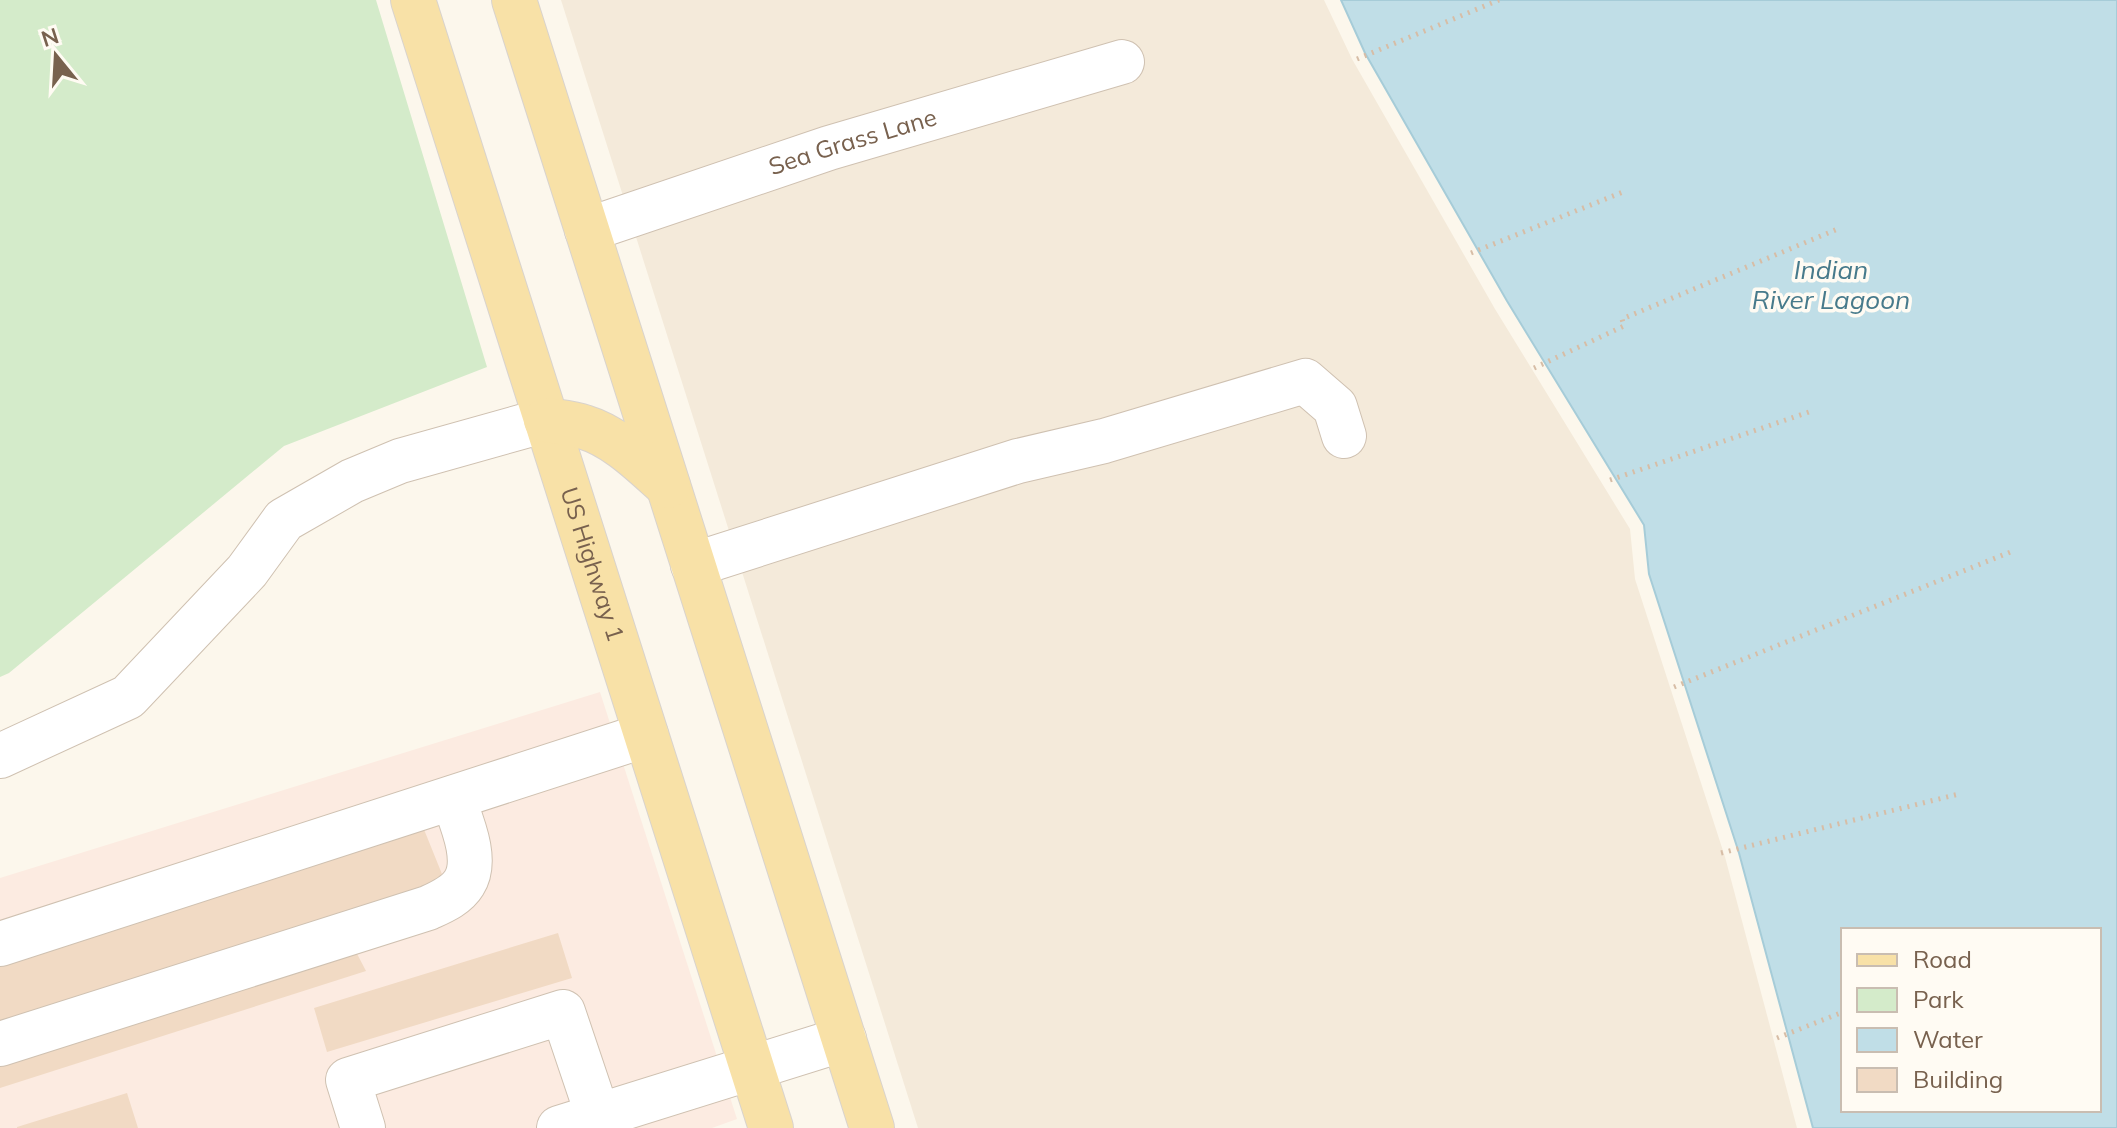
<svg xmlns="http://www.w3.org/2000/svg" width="2117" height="1128" viewBox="0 0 2117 1128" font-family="Mulish,sans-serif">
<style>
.residential{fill:#f4eada}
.commercial{fill:#fcebe1}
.green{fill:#d4ebca}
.water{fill:#c0dee7;stroke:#a6ccd8;stroke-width:2;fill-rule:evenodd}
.building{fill:#f1dac4}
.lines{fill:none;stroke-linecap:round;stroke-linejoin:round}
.minor-casing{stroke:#cfc1b1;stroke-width:46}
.major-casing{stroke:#d9d3cd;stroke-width:46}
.path{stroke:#d7bda6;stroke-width:5;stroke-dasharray:2 6;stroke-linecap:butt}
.minor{stroke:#fff;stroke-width:44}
.major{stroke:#f8e1a7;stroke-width:44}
.labels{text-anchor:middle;stroke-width:7;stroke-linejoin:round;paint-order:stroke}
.street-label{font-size:24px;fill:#78614e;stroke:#fffbf3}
.water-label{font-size:26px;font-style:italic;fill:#477a8b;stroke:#fffbf3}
</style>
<rect width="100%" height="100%" fill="#fcf7ec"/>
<!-- residential -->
<path class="residential" d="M 561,0 L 1324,0 L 1352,59 L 1495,309 L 1630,529 L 1635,579 L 1725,857 L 1797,1128 L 918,1128 Z"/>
<!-- commercial -->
<path class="commercial" d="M 600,692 L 737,1119 L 712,1128 L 0,1128 L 0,878 Z"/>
<!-- green -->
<path class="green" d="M 0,0 L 376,0 L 487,367 L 284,446 L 9,673 L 0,677 Z"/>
<!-- water -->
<path class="water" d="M 1341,0 L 2117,0 L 2117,1128 L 1813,1128 L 1739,853 L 1649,574 L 1644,525 L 1507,301 L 1365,53 ZM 1843,930 L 2099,930 L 2099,1110 L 1843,1110 Z"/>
<!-- building -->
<path class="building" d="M 423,827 L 446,884 L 0,1027 L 0,960 Z
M 558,933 L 572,978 L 327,1052 L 314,1008 Z
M 354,948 L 366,971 L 0,1088 L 0,1062 Z
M 127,1093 L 138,1128 L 17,1128 L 17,1127 Z"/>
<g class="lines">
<!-- minor casing -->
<g class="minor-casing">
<g id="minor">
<path id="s1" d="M 587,230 L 829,148 L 1122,62"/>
<path d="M 693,565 L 1018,461 L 1104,441 L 1305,381 L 1335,407 L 1344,436"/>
<path d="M 0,756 L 128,697 L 247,571 L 284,520 L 352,481 L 400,461 L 546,420"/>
<path d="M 0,944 L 646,735"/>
<path d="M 0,1044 L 428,908 C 441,902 456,896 464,883 C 479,860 461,821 453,798"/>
<path d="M 363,1128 L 348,1080 L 563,1012 L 598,1116"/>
<path d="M 559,1128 L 844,1039"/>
</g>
</g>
<!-- major casing -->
<g class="major-casing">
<g id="major">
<path id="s2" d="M 413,0 L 771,1128"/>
<path d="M 514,0 L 872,1128"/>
<path d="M 546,420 C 559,422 573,423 584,427 C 617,437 643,464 668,486"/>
</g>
</g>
<!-- path -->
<path class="path" d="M 1357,59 L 1499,0
M 1471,253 L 1623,192
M 1534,368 L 1624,326 L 1622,319 L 1840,228
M 1610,480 L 1809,412
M 1674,687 L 2013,551
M 1721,853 L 1959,794
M 1777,1038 L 1843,1012"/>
<!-- minor -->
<use href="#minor" class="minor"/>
<!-- major -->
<use href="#major" class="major"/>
</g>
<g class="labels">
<!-- street labels -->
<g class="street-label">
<text dy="8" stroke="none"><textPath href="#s1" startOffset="280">Sea Grass Lane</textPath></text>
<text dy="8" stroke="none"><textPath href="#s2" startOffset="592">US Highway 1</textPath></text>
</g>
<!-- water labels -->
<g class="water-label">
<text x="1831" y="279">Indian<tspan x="1831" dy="30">River Lagoon</tspan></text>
</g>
</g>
<!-- legend -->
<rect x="1841" y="928" width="260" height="184" fill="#fffbf3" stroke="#c9bdb1" stroke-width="2"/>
<rect x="1857" y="954" width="40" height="12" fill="#f8e1a7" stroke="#c9bdb1" stroke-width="2"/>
<text x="1913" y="968" font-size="24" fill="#78614e">Road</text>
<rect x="1857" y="988" width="40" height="24" fill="#d4ebca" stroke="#c9bdb1" stroke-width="2"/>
<text x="1913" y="1008" font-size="24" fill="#78614e">Park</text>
<rect x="1857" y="1028" width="40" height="24" fill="#c0dee7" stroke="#c9bdb1" stroke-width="2"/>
<text x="1913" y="1048" font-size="24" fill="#78614e">Water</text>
<rect x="1857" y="1068" width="40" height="24" fill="#f1dac4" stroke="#c9bdb1" stroke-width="2"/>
<text x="1913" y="1088" font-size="24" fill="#78614e">Building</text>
<!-- north arrow -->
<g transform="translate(56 56) rotate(342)" stroke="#fffbf3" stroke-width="6" paint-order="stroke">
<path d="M0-6L14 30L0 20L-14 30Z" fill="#78614e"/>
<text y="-12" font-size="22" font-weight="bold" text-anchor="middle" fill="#78614e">N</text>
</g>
</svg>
